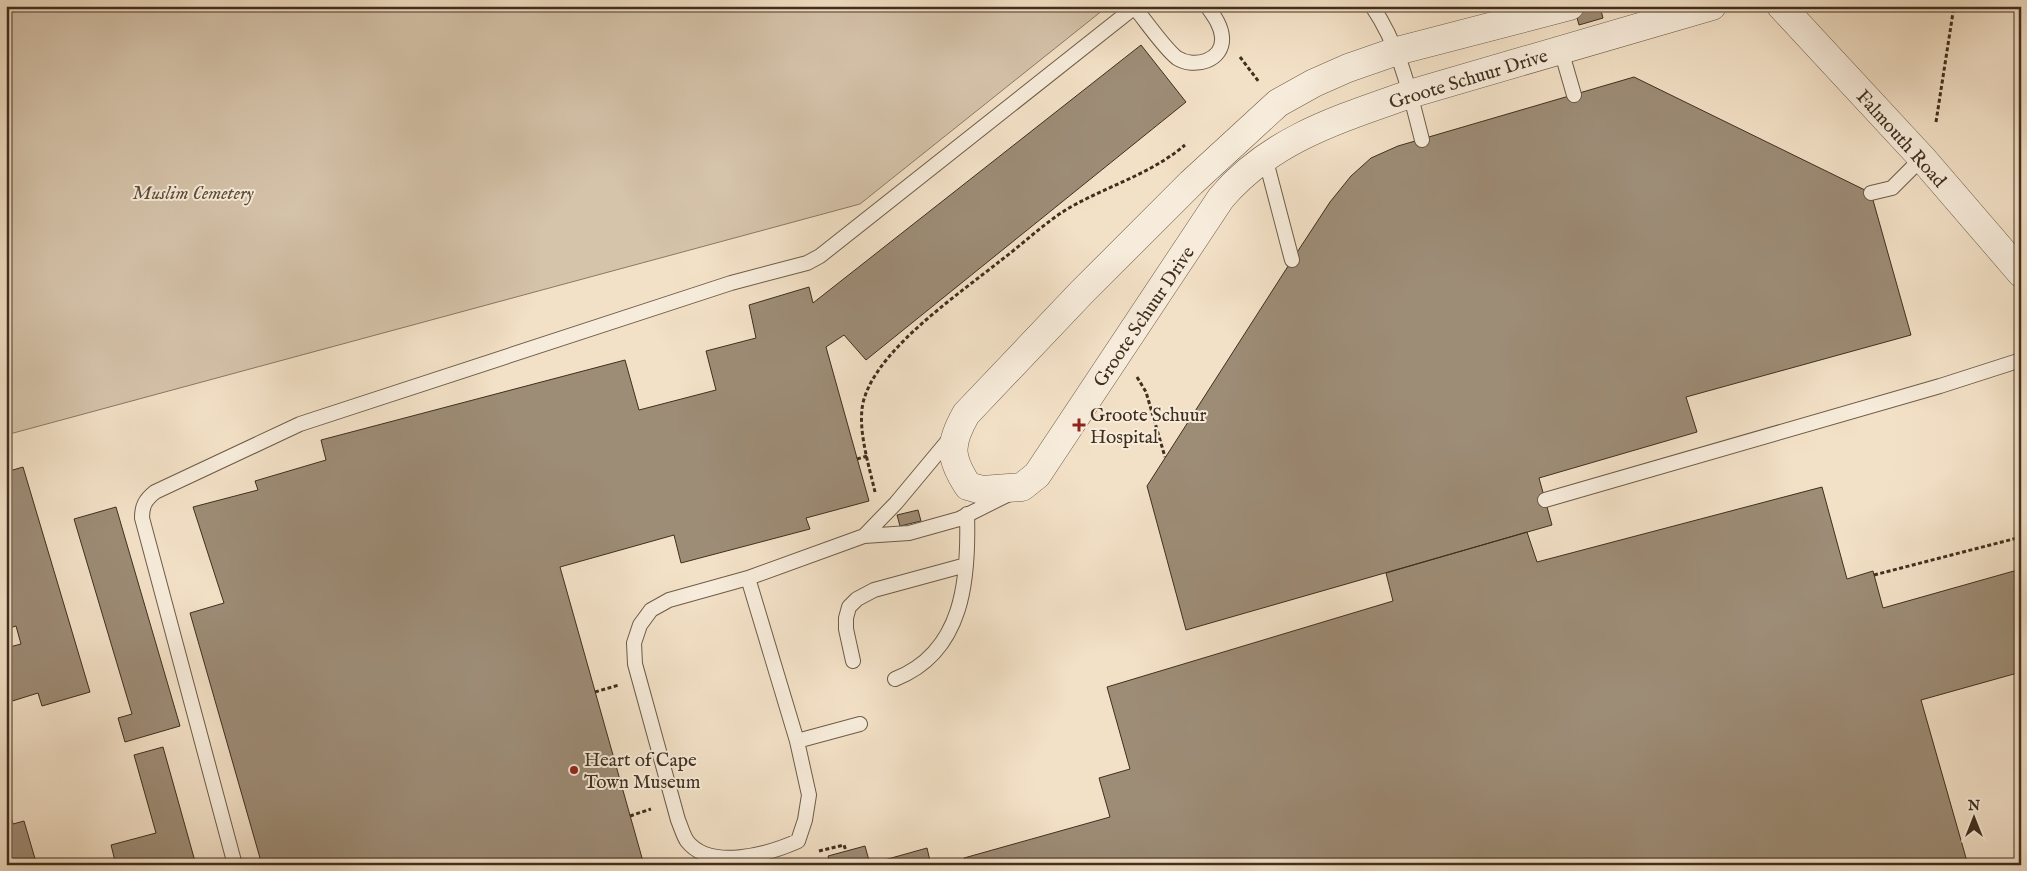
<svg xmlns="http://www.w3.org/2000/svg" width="2027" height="871" viewBox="0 0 2027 871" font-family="'IM FELL English',serif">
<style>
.green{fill:#d5c3aa;stroke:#8a7964}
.building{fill:#9d8c76;stroke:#402f1e}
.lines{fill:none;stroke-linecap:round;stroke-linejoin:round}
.service-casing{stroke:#6d5c48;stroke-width:16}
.minor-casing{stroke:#6d5c48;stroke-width:29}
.path{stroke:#402f1e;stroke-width:3;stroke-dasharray:4 2.5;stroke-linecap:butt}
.service{stroke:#f7ecdb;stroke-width:14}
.minor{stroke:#f7ecdb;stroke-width:28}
.poi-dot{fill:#8f2418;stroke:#f7ecdb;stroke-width:2}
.labels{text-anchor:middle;stroke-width:4;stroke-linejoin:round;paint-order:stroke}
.street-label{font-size:19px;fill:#402f1e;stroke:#f7ecdb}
.park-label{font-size:19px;font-style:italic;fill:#5e4d3a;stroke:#f7ecdb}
.poi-label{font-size:19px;fill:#402f1e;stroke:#f7ecdb;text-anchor:start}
</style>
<rect width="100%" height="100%" fill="#f3e1c7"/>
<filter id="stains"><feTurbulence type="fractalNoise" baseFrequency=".004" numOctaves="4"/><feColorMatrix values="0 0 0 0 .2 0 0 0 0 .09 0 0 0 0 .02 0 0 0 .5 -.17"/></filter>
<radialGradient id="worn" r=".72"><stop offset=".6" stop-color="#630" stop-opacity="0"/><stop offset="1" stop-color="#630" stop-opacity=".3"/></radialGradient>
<!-- green -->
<path class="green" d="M 6,6 L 1108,6 L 860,204 L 6,435 Z"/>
<!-- building -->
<path class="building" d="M 1600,7 L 1603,18 L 1579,25 L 1576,14 Z
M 1141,45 L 1186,102 L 866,360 L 844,335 L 826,347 L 869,501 L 806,518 L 810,529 L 681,563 L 674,535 L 560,567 L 644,865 L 262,865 L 190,613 L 224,603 L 193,507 L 258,490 L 255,481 L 326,460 L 321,440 L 625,360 L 639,410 L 716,390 L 706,351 L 756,338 L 749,305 L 809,287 L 813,303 Z
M 1634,77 L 1871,193 L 1911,335 L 1686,397 L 1697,432 L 1539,478 L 1552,525 L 1186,630 L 1147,486 L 1292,260 L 1330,202 L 1351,176 L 1371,158 L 1398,146 Z
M 23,467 L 90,692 L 42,706 L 38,693 L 6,703 L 6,648 L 21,644 L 16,626 L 6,629 L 6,472 Z
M 1822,487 L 1847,579 L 1873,571 L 1883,608 L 2021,569 L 2021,672 L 1921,700 L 1968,865 L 966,865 L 964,858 L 1110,817 L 1099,778 L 1130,769 L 1107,687 L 1393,601 L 1386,573 L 1527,532 L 1537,562 Z
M 116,507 L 180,726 L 125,742 L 118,718 L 132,714 L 74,519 Z
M 918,510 L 921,521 L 900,526 L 897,515 Z
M 163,747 L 196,865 L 116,865 L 111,845 L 156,833 L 134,755 Z
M 6,798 L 13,824 L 24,821 L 36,862 L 26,865 L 6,865 Z
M 865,846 L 870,864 L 927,848 L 931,865 L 831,865 L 828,856 Z"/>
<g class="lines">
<!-- service casing -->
<g class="service-casing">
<path id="service" d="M 1372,6 C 1400,47 1410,93 1422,140
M 1135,8 C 1145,20 1165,49 1177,58 C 1194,69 1224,61 1222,37 C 1221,25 1214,16 1207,6
M 1561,50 L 1574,95
M 1265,157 L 1292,260
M 1871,193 L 1892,188 L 1922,158
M 1545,500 L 1940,386 L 2021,360
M 864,536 L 896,503 L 951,437
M 748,578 L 797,741 L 809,795 L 805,820 L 798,841 C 769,854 710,871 687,841 C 683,835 681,827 678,820 L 635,664 L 634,643 L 640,625 L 651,610 L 669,600 L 748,578 L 864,536 L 909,533 L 959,519 L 1007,495
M 853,661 L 846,629 L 846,618 L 849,607 L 857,599 L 874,590 L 966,565
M 895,679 C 964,652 969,578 967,514
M 797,741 L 860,724
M 235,865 L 142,518 C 142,506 145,500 155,492 L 300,424 L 731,283 L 807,263 L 820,256 L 1136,6"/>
</g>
<!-- minor casing -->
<g class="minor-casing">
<path id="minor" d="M 1570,6 L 1397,51 L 1348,68 L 1314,83 L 1278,103 L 1191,183 L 1081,293 L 966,414 C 949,444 949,457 968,486 L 982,490 L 1022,487 L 1037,475 L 1221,198 C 1271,139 1339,119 1410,94 L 1712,6
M 1781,6 L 1922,158 L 2021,273"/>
</g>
<!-- path -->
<path class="path" d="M 1240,57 L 1259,82
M 1936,122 L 1954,6
M 1137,377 L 1146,392 L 1165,457
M 857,459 L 867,456
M 875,492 C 869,465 855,423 865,396 C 882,346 959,294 1000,261 C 1023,244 1044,223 1069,208 C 1107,186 1151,174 1185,145
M 1874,575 L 2021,537
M 595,692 L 619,685
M 630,816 L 651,809
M 819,851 L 844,845 L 846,851"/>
<!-- service -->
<use href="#service" class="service"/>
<!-- minor -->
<use href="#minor" class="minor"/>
</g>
<!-- markers -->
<g class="poi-dot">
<path d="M1076.5 417.5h5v5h5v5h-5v5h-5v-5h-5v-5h5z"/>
<circle cx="574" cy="770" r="5"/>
</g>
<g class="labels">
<!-- street labels -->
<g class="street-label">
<text transform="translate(1468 78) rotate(-17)" y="7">Groote Schuur Drive</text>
<text transform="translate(1902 138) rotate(48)" y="7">Falmouth Road</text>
<text transform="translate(1143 316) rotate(-56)" y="7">Groote Schuur Drive</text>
</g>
<!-- park labels -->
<g class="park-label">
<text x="193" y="199">Muslim Cemetery</text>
</g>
<!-- poi labels -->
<g class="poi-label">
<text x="1090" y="421">Groote Schuur<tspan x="1090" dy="22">Hospital</tspan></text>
<text x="584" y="766">Heart of Cape<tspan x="584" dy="22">Town Museum</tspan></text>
</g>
</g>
<!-- margin -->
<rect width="2027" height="871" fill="none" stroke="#f3e1c7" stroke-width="25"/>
<rect x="8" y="8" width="2012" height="856" fill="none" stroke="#402f1e" stroke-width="2.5"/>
<rect x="12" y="12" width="2002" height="846" fill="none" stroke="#402f1e"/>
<!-- north arrow -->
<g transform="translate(1974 818)" stroke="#f7ecdb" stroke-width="4" paint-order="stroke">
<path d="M0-4L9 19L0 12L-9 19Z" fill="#402f1e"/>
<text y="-8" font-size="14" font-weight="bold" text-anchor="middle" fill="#402f1e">N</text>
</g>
<rect width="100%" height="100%" filter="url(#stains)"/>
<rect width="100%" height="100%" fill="url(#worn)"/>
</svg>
